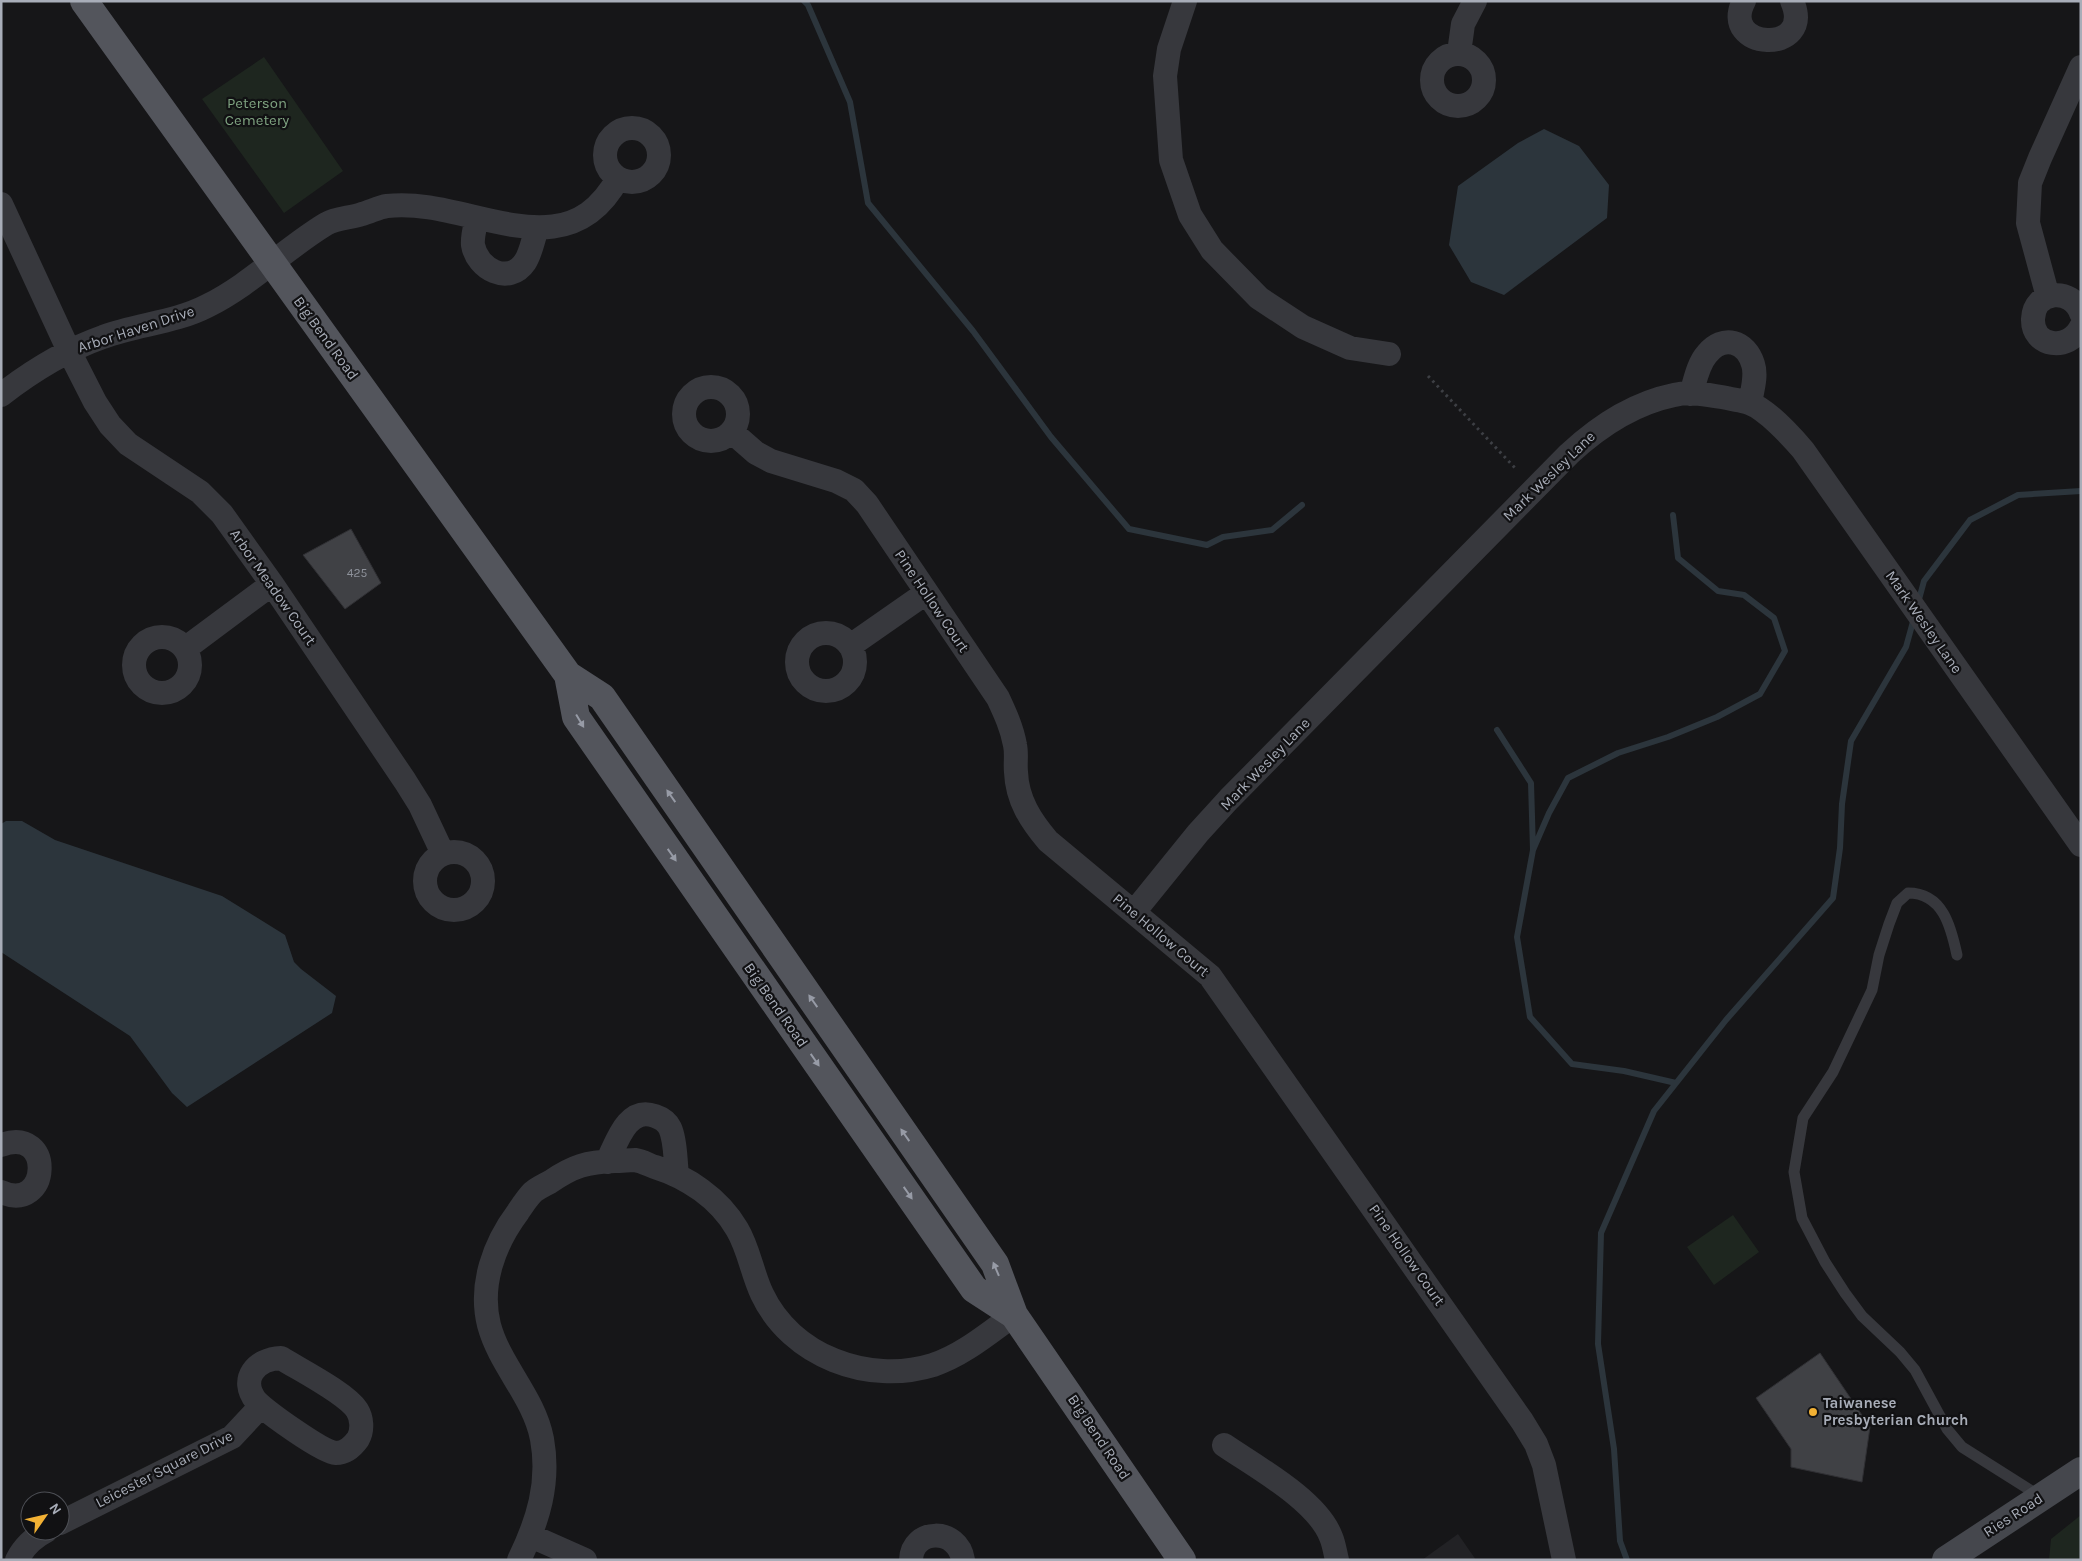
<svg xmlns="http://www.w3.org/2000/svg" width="2082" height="1561" viewBox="0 0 2082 1561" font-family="Karla,sans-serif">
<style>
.built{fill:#222225}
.green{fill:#1e261f}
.water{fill:#2c353c}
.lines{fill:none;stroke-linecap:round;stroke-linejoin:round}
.stream{stroke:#2c353c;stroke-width:6}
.building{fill:#404145;stroke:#303034}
.path{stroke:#3d3f44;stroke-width:3;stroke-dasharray:2.5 4;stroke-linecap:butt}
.lane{stroke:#37383d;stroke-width:11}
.street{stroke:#37383d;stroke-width:24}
.secondary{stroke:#45474d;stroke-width:28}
.primary{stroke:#53555c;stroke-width:28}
.oneway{fill:#979ba6}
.poi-dot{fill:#f2b134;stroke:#111113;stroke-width:2}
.labels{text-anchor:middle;stroke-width:4.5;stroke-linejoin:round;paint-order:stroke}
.number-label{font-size:12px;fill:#8e929b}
.park-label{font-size:15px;fill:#7fa381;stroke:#111113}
.street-label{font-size:15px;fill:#a8adb8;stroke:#111113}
.poi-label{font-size:15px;font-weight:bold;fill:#a8adb8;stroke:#111113;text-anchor:start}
</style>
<rect width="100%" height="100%" fill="#161618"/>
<!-- built -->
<path class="built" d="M 1458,1534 L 1476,1560 L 1422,1560 Z"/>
<!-- green -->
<path class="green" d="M 264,57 L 343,171 L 284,213 L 202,99 Z
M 1733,1215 L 1759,1252 L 1714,1285 L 1687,1247 Z
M 2081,1515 L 2081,1560 L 2049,1560 L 2051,1539 Z"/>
<!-- water -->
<path class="water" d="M 1544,129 L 1579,146 L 1609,185 L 1607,218 L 1504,295 L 1471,282 L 1449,245 L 1458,186 L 1518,143 Z
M 6,821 L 22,821 L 55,840 L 222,896 L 285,935 L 294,962 L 301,969 L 336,996 L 332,1013 L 187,1107 L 172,1093 L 130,1036 L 1,952 L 1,824 Z"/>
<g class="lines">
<!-- stream -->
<path class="stream" d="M 804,1 L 808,5 L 850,102 L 868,203 L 973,331 L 1051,437 L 1129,529 L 1207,545 L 1223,537 L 1272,530 L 1302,505
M 1918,603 L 1924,581 L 1970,520 L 2018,495 L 2081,491
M 1497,730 L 1531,783 L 1533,850 L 1517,937 L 1530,1017 L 1572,1064 L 1624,1071 L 1676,1083
M 1533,850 L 1549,813 L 1568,778 L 1618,753 L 1668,737 L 1717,717 L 1760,694 L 1785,651 L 1774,618 L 1744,595 L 1718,591 L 1678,558 L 1673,515
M 1627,1560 L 1620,1541 L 1614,1449 L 1598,1344 L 1601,1233 L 1654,1111 L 1726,1020 L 1833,898 L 1840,848 L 1842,804 L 1851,741 L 1906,647 L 1914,618"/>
</g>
<!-- building -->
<path class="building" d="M 351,529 L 381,583 L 345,609 L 303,555 Z
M 1820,1353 L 1870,1427 L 1862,1482 L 1791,1467 L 1791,1449 L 1756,1398 Z"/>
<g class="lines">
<!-- path -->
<path class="path" d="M 1428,376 L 1516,469"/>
<!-- lane -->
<path class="lane" d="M 1957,955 C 1951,927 1943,893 1908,893 L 1897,903 L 1889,924 L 1879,955 L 1872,990 L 1833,1072 L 1803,1118 L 1794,1172 L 1802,1218 L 1825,1262 L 1845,1293 L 1862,1316 L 1900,1352 L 1915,1370 L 1947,1429 L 1962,1447 L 2041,1497"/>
<!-- street -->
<path class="street" d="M 1185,1 L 1169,49 L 1165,76 L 1171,160 L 1190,215 L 1212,250 L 1259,298 L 1303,327 L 1350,348 L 1389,354
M 1744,1 C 1718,50 1816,56 1792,1
M 1459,53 L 1463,24 L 1475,1
M1432 80a26 26 0 1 1 52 0a26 26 0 1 1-52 0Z
M605 155a27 27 0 1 1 54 0a27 27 0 1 1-54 0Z
M 1,204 L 69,351 L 95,402 L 110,425 L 128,444 L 200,492 L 222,514 L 272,584 L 405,781 L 420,805 L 443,854
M 477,218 C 475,227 472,237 473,245 C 477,269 509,286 525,262 C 531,253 533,239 537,229
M 2048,297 L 2028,223 L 2030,183 L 2040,158 L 2081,67
M 2081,313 C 2072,287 2034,290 2033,319 C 2032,347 2069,352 2081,327
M684 414a27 27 0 1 1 54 0a27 27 0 1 1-54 0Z
M 1691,394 C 1695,381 1698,364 1707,354 C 1723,334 1746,341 1753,364 C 1757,376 1752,391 1750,403
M 1,395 C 32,371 66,350 103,337 C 137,324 174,323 207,306 C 250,285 286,248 326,224 C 336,218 351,218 362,214 C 370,212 379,207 387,206 C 467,196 565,276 618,178
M 732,432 L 756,453 L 771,461 L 836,481 L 854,490 L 867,504 L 998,698 C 1005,713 1012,728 1015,745 C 1017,754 1015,763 1016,772 C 1017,800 1031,821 1048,841 L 1210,976 L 1522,1421 L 1536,1444 L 1544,1465 L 1564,1560
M797 662a29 29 0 1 1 58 0a29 29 0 1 1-58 0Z
M134 665a28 28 0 1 1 56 0a28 28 0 1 1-56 0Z
M 850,646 L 926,593
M 186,648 L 272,584
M425 881a29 29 0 1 1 58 0a29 29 0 1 1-58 0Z
M 1134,912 L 1198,833 L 1229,799 L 1569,454 C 1598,427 1635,403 1674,395 C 1691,391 1710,395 1727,398 C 1734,400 1742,400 1749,403 C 1766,409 1791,436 1803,450 L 2081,845
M 1,1145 C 55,1125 50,1214 1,1192
M 607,1162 C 617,1142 627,1106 655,1116 C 661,1118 667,1122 670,1128 C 676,1141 675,1160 677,1174
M 281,1358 C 300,1370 346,1393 357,1410 C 362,1418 363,1430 358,1439 C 353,1446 345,1453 336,1453 C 322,1452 267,1412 256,1401 C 239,1379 256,1359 281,1358 Z
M 1224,1445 C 1256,1467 1317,1500 1331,1537 C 1334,1544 1335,1552 1337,1560
M 60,1523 L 232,1437 L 261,1406
M 531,1536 L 585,1560
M 17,1560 C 23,1548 34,1537 46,1531
M 519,1560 C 538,1521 550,1483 542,1439 C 534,1397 500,1366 489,1325 C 479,1285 494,1244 518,1212 C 522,1206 527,1198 533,1192 C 538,1188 544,1185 550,1182 C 573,1166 587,1162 615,1161 C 622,1161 629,1160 635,1160 C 642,1161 649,1165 655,1167 C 687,1177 719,1198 737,1229 C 749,1249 752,1273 762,1294 C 791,1356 868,1385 933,1365 C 963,1355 989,1333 1014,1315
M 911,1560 C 912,1528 958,1527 963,1560"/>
<!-- secondary -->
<path class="secondary" d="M 1946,1560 L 2081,1471"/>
<!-- primary -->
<path class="primary" d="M 84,1 L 568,675 L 602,697 L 995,1264 L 1014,1315 L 1182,1560
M 568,675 L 576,717 L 974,1289 L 1014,1315"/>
</g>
<!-- one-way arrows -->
<defs><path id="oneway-solid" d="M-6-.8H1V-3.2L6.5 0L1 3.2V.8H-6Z" transform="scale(1.25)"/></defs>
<g class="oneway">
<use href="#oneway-solid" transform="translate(580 721) rotate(59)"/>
<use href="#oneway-solid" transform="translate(671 796) rotate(-125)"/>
<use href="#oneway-solid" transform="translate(672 855) rotate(55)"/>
<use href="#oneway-solid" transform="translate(813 1001) rotate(-125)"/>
<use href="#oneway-solid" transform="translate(815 1060) rotate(55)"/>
<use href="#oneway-solid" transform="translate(905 1135) rotate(-125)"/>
<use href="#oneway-solid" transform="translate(908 1193) rotate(55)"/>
<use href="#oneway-solid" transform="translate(996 1269) rotate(-113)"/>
</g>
<!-- markers -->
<circle class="poi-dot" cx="1813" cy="1412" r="5"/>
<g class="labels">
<!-- number labels -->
<g class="number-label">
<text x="357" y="577">425</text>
</g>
<!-- park labels -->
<g class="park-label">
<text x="257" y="108">Peterson<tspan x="257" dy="17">Cemetery</tspan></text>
</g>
<!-- street labels -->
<g class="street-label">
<text transform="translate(136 329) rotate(-18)" y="5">Arbor Haven Drive</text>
<text transform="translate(326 338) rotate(54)" y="5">Big Bend Road</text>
<text transform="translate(1549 476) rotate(-44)" y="5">Mark Wesley Lane</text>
<text transform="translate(273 587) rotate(55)" y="5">Arbor Meadow Court</text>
<text transform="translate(932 601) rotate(56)" y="5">Pine Hollow Court</text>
<text transform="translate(1924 622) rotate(55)" y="5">Mark Wesley Lane</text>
<text transform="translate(1265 764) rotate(-46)" y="5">Mark Wesley Lane</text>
<text transform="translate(1161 935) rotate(40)" y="5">Pine Hollow Court</text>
<text transform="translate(776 1005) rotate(55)" y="5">Big Bend Road</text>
<text transform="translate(1407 1255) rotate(55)" y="5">Pine Hollow Court</text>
<text transform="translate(1099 1437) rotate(56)" y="5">Big Bend Road</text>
<text transform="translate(164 1469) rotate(-27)" y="5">Leicester Square Drive</text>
<text transform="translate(2013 1515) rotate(-33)" y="5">Ries Road</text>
</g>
<!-- poi labels -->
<g class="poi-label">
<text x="1823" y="1408">Taiwanese<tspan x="1823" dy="17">Presbyterian Church</tspan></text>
</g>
</g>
<!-- border -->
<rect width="2082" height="1561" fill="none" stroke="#a8adb8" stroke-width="5"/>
<!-- north arrow -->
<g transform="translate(45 1516) rotate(56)"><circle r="24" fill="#111113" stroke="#4d4f55"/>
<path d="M0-4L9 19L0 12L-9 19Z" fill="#f2b134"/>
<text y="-8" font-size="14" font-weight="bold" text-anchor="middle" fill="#a8adb8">N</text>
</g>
</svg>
